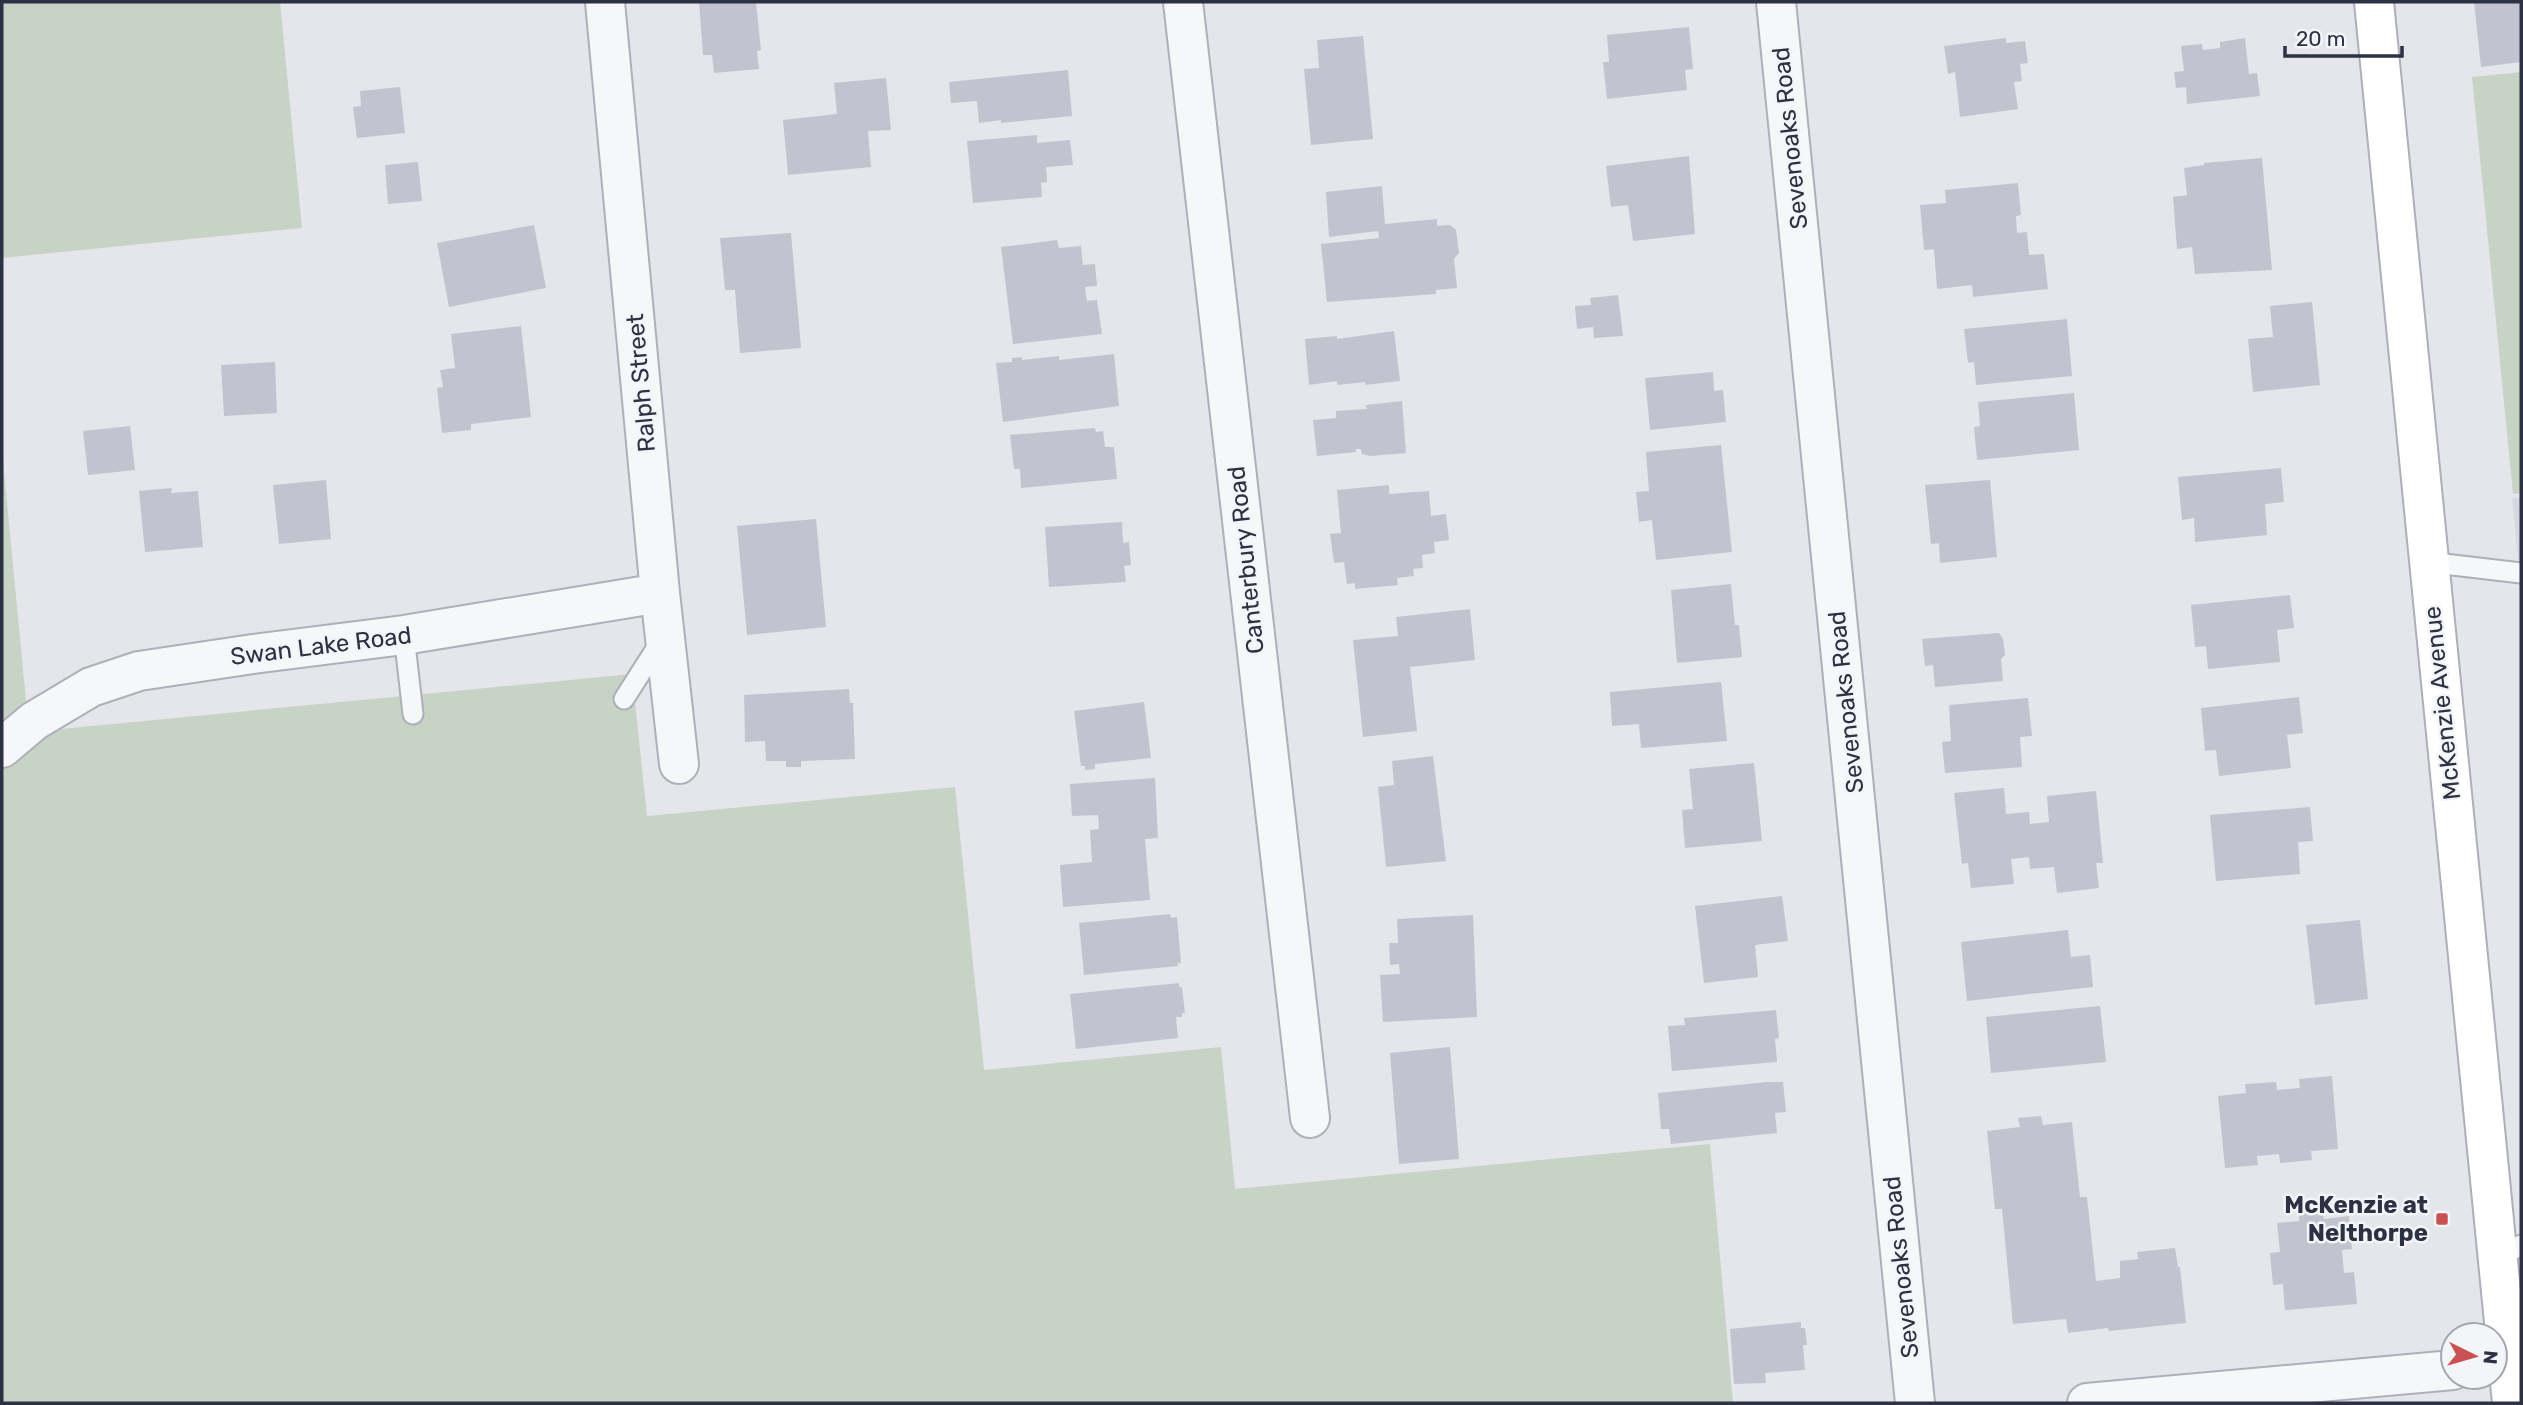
<svg xmlns="http://www.w3.org/2000/svg" width="2523" height="1405" viewBox="0 0 2523 1405" font-family="Rubik,sans-serif">
<style>
.built{fill:#d6d8e0}
.green{fill:#c7d4c5}
.building{fill:#c1c4ce}
.lines{fill:none;stroke-linecap:round;stroke-linejoin:round}
.lane-casing{stroke:#adb0b9;stroke-width:23}
.street-casing{stroke:#adb0b9;stroke-width:42}
.secondary-casing{stroke:#adb0b9;stroke-width:42}
.lane{stroke:#f6f7f9;stroke-width:19}
.street{stroke:#f6f7f9;stroke-width:38}
.secondary{stroke:#fff;stroke-width:38}
.poi-dot{fill:#c85152;stroke:#f4f5f8;stroke-width:2.5}
.labels{text-anchor:middle;stroke-width:5;stroke-linejoin:round;paint-order:stroke}
.street-label{font-size:24px;fill:#2c3143;stroke:#f4f5f8}
.poi-label{font-size:24px;font-weight:bold;fill:#2c3143;stroke:#f4f5f8;text-anchor:end}
</style>
<rect width="100%" height="100%" fill="#e4e6eb"/>
<!-- built -->
<path class="built" d="M 2521,497 L 2521,589 L 2512,498 Z"/>
<!-- green -->
<path class="green" d="M 2,2 L 280,2 L 302,228 L 2,258 Z
M 2521,72 L 2521,493 L 2513,494 L 2472,77 Z
M 2,450 L 29,732 L 632,674 L 647,816 L 955,787 L 984,1070 L 1221,1047 L 1235,1189 L 1710,1144 L 1733,1403 L 2,1403 Z"/>
<!-- building -->
<path class="building" d="M 699,2 L 756,2 L 761,50 L 757,51 L 759,69 L 714,73 L 712,55 L 703,55 Z
M 2474,2 L 2521,2 L 2521,62 L 2481,67 Z
M 1689,27 L 1693,69 L 1685,70 L 1687,90 L 1607,99 L 1603,62 L 1609,62 L 1607,35 Z
M 1363,36 L 1373,139 L 1311,145 L 1304,69 L 1319,68 L 1317,40 Z
M 2006,38 L 2006,43 L 2025,41 L 2028,63 L 2020,64 L 2022,81 L 2014,82 L 2018,109 L 1960,117 L 1955,72 L 1948,74 L 1944,46 Z
M 2245,38 L 2249,74 L 2257,73 L 2260,96 L 2187,104 L 2186,87 L 2176,88 L 2174,72 L 2184,71 L 2181,46 L 2202,44 L 2203,50 L 2220,48 L 2220,42 Z
M 1068,70 L 1072,116 L 1001,123 L 1001,120 L 979,123 L 977,101 L 951,103 L 949,82 Z
M 886,78 L 891,130 L 868,131 L 871,167 L 788,175 L 783,120 L 837,114 L 834,83 Z
M 400,87 L 405,133 L 357,138 L 353,107 L 361,106 L 360,91 Z
M 1037,135 L 1037,143 L 1070,140 L 1073,165 L 1046,167 L 1047,182 L 1041,183 L 1042,197 L 973,203 L 967,141 Z
M 1689,156 L 1695,234 L 1633,241 L 1628,205 L 1611,207 L 1606,166 Z
M 2262,158 L 2272,270 L 2195,274 L 2192,247 L 2177,249 L 2173,197 L 2187,195 L 2184,168 L 2204,165 L 2204,163 Z
M 418,162 L 422,201 L 388,204 L 385,165 Z
M 2018,183 L 2021,215 L 2016,216 L 2017,233 L 2027,232 L 2029,255 L 2044,254 L 2048,289 L 1973,297 L 1972,285 L 1937,289 L 1934,249 L 1924,250 L 1920,205 L 1946,203 L 1945,190 Z
M 1382,186 L 1385,224 L 1437,219 L 1437,226 L 1450,225 L 1456,230 L 1459,253 L 1454,259 L 1457,288 L 1436,290 L 1436,294 L 1327,302 L 1321,244 L 1379,238 L 1378,231 L 1329,237 L 1326,192 Z
M 534,225 L 546,288 L 449,307 L 437,243 Z
M 791,233 L 801,348 L 740,353 L 735,290 L 725,290 L 720,238 Z
M 1057,240 L 1059,248 L 1081,246 L 1083,265 L 1095,264 L 1097,286 L 1085,287 L 1087,301 L 1097,300 L 1102,334 L 1013,344 L 1001,247 Z
M 1618,295 L 1623,336 L 1594,338 L 1593,327 L 1577,329 L 1575,306 L 1591,305 L 1590,298 Z
M 2312,302 L 2320,385 L 2253,392 L 2248,339 L 2273,337 L 2270,306 Z
M 2067,319 L 2072,376 L 1976,385 L 1974,362 L 1968,363 L 1964,329 Z
M 521,326 L 531,417 L 471,424 L 471,430 L 442,433 L 437,388 L 443,387 L 440,370 L 455,368 L 451,334 Z
M 1394,331 L 1400,381 L 1365,385 L 1365,382 L 1337,385 L 1337,381 L 1309,385 L 1305,339 L 1337,336 L 1337,339 Z
M 1114,354 L 1119,406 L 1003,422 L 996,363 L 1012,362 L 1012,358 L 1022,357 L 1022,360 L 1059,356 L 1059,360 Z
M 275,362 L 277,413 L 224,416 L 221,365 Z
M 1713,372 L 1714,391 L 1723,390 L 1726,422 L 1650,430 L 1645,378 Z
M 2074,393 L 2079,450 L 1977,460 L 1974,427 L 1980,426 L 1978,402 Z
M 1402,401 L 1406,453 L 1370,456 L 1362,454 L 1361,449 L 1356,449 L 1356,452 L 1317,456 L 1313,420 L 1336,418 L 1336,411 L 1367,409 L 1366,405 Z
M 130,426 L 135,470 L 88,475 L 83,431 Z
M 1095,428 L 1096,432 L 1103,431 L 1105,447 L 1114,447 L 1117,479 L 1021,488 L 1020,469 L 1014,469 L 1010,435 Z
M 1721,445 L 1732,552 L 1656,560 L 1652,520 L 1639,522 L 1636,492 L 1649,491 L 1646,452 Z
M 2281,468 L 2284,502 L 2265,504 L 2267,535 L 2195,542 L 2194,518 L 2182,520 L 2178,477 Z
M 326,480 L 331,539 L 279,544 L 273,485 Z
M 1990,480 L 1997,557 L 1940,563 L 1939,543 L 1931,544 L 1925,485 Z
M 1389,485 L 1389,494 L 1429,491 L 1431,516 L 1446,514 L 1449,540 L 1434,542 L 1435,553 L 1422,555 L 1423,568 L 1413,569 L 1414,576 L 1397,578 L 1398,585 L 1355,589 L 1355,583 L 1347,584 L 1344,562 L 1334,563 L 1330,534 L 1341,533 L 1337,490 Z
M 172,488 L 171,493 L 198,491 L 203,547 L 145,552 L 139,491 Z
M 816,519 L 826,627 L 747,635 L 737,526 Z
M 1122,522 L 1123,543 L 1129,542 L 1131,565 L 1124,566 L 1126,582 L 1049,587 L 1045,527 Z
M 1731,584 L 1735,625 L 1739,625 L 1742,657 L 1677,663 L 1671,590 Z
M 2290,595 L 2294,628 L 2277,630 L 2280,662 L 2208,669 L 2206,646 L 2195,647 L 2191,605 Z
M 1470,609 L 1475,660 L 1410,667 L 1417,731 L 1363,737 L 1353,640 L 1398,636 L 1396,617 Z
M 1999,633 L 2003,639 L 2005,655 L 2001,659 L 2003,681 L 1935,687 L 1933,665 L 1925,666 L 1922,639 Z
M 1721,682 L 1727,741 L 1641,748 L 1639,724 L 1612,726 L 1610,692 Z
M 849,689 L 850,703 L 853,703 L 855,759 L 801,761 L 801,767 L 786,767 L 786,761 L 766,761 L 765,741 L 745,742 L 744,695 Z
M 2299,697 L 2303,733 L 2287,735 L 2291,768 L 2219,776 L 2216,750 L 2205,751 L 2201,708 Z
M 2028,698 L 2032,736 L 2020,737 L 2022,767 L 1945,773 L 1942,742 L 1951,741 L 1949,705 Z
M 1144,702 L 1151,758 L 1095,764 L 1095,769 L 1085,770 L 1085,766 L 1081,766 L 1074,711 Z
M 1433,756 L 1446,861 L 1386,867 L 1378,787 L 1394,785 L 1392,761 Z
M 1754,763 L 1762,841 L 1685,848 L 1682,810 L 1693,809 L 1689,769 Z
M 1155,778 L 1158,838 L 1145,839 L 1150,900 L 1063,907 L 1060,865 L 1092,862 L 1090,830 L 1099,829 L 1098,815 L 1072,816 L 1070,784 Z
M 2004,788 L 2006,814 L 2029,812 L 2030,824 L 2049,822 L 2047,796 L 2096,791 L 2103,863 L 2096,863 L 2099,888 L 2057,893 L 2054,867 L 2030,869 L 2029,857 L 2011,859 L 2014,884 L 1971,888 L 1968,863 L 1962,864 L 1954,793 Z
M 2310,807 L 2313,841 L 2298,842 L 2300,874 L 2216,881 L 2210,815 Z
M 1782,896 L 1788,941 L 1755,945 L 1758,977 L 1704,983 L 1695,906 Z
M 1170,914 L 1171,918 L 1177,917 L 1181,963 L 1178,963 L 1178,966 L 1084,975 L 1079,923 Z
M 1473,915 L 1477,1017 L 1383,1022 L 1380,975 L 1400,974 L 1399,964 L 1390,965 L 1389,943 L 1398,943 L 1397,919 Z
M 2360,920 L 2368,999 L 2315,1005 L 2306,925 Z
M 2068,930 L 2071,957 L 2090,955 L 2093,987 L 1967,1001 L 1961,942 Z
M 1179,983 L 1179,987 L 1182,987 L 1185,1013 L 1182,1013 L 1182,1017 L 1176,1017 L 1178,1038 L 1076,1049 L 1070,994 Z
M 2100,1006 L 2106,1062 L 1991,1073 L 1986,1017 Z
M 1776,1010 L 1779,1038 L 1775,1039 L 1777,1062 L 1672,1071 L 1668,1026 L 1685,1025 L 1684,1018 Z
M 1450,1047 L 1459,1159 L 1399,1164 L 1390,1053 Z
M 2332,1076 L 2338,1149 L 2311,1151 L 2312,1160 L 2280,1163 L 2279,1154 L 2257,1156 L 2258,1165 L 2225,1168 L 2218,1096 L 2246,1093 L 2245,1084 L 2276,1082 L 2277,1090 L 2300,1088 L 2299,1079 Z
M 1767,1082 L 1783,1082 L 1786,1112 L 1775,1113 L 1777,1133 L 1671,1144 L 1669,1129 L 1661,1129 L 1658,1093 Z
M 2041,1116 L 2043,1125 L 2072,1122 L 2080,1197 L 2087,1197 L 2096,1281 L 2120,1278 L 2120,1261 L 2138,1259 L 2137,1252 L 2175,1248 L 2178,1267 L 2180,1267 L 2186,1323 L 2109,1331 L 2108,1328 L 2068,1333 L 2066,1319 L 2013,1324 L 2002,1209 L 1995,1209 L 1987,1131 L 2020,1127 L 2018,1118 Z
M 2322,1210 L 2324,1219 L 2349,1216 L 2352,1249 L 2342,1250 L 2344,1273 L 2354,1272 L 2357,1304 L 2285,1310 L 2283,1284 L 2273,1285 L 2270,1253 L 2280,1252 L 2277,1223 L 2299,1221 L 2299,1212 Z
M 1801,1322 L 1801,1328 L 1805,1328 L 1807,1345 L 1803,1345 L 1805,1370 L 1765,1373 L 1766,1383 L 1734,1384 L 1730,1329 Z"/>
<g class="lines">
<!-- lane casing -->
<g class="lane-casing">
<path id="lane" d="M 2427,562 L 2521,573
M 404,635 L 413,714
M 624,699 L 661,641
M 2498,1258 L 2521,1245"/>
</g>
<!-- street casing -->
<g class="street-casing">
<path id="street" d="M 605,2 L 660,593 L 679,764
M 1183,2 L 1310,1118
M 1776,2 L 1915,1403
M 2,748 L 34,721 L 91,687 L 139,671 L 253,654 L 404,635 L 660,593
M 2087,1403 L 2453,1370"/>
</g>
<!-- secondary casing -->
<g class="secondary-casing">
<path id="secondary" d="M 2374,2 L 2512,1403"/>
</g>
<!-- lane -->
<use href="#lane" class="lane"/>
<!-- street -->
<use href="#street" class="street"/>
<!-- secondary -->
<use href="#secondary" class="secondary"/>
</g>
<!-- markers -->
<rect class="poi-dot" x="2435" y="1212" width="14" height="14" rx="3.5"/>
<g class="labels">
<!-- street labels -->
<g class="street-label">
<text transform="translate(1790 138) rotate(-96)" y="8">Sevenoaks Road</text>
<text transform="translate(641 383) rotate(-95)" y="8">Ralph Street</text>
<text transform="translate(1246 560) rotate(-96)" y="8">Canterbury Road</text>
<text transform="translate(321 646) rotate(-7)" y="8">Swan Lake Road</text>
<text transform="translate(1846 702) rotate(-96)" y="8">Sevenoaks Road</text>
<text transform="translate(2442 703) rotate(-96)" y="8">McKenzie Avenue</text>
<text transform="translate(1901 1267) rotate(-96)" y="8">Sevenoaks Road</text>
</g>
<!-- poi labels -->
<g class="poi-label">
<text x="2428" y="1213">McKenzie at<tspan x="2428" dy="28">Nelthorpe</tspan></text>
</g>
</g>
<!-- border -->
<rect width="2523" height="1405" fill="none" stroke="#2c3143" stroke-width="7"/>
<!-- north arrow -->
<g transform="translate(2474 1356) rotate(95)"><circle r="33" fill="#f4f5f8" stroke="#a4a7b0" stroke-width="2"/>
<path d="M0-5L12 26L0 18L-12 26Z" fill="#c85152"/>
<text y="-10" font-size="19" font-weight="bold" text-anchor="middle" fill="#2c3143">N</text>
</g>
<!-- scale -->
<path d="M2285 46v10h117v-10" fill="none" stroke="#2c3143" stroke-width="3.5"/>
<text x="2296" y="46" font-size="21" fill="#2c3143" stroke="#f4f5f8" stroke-width="5" paint-order="stroke">20 m</text>
</svg>
